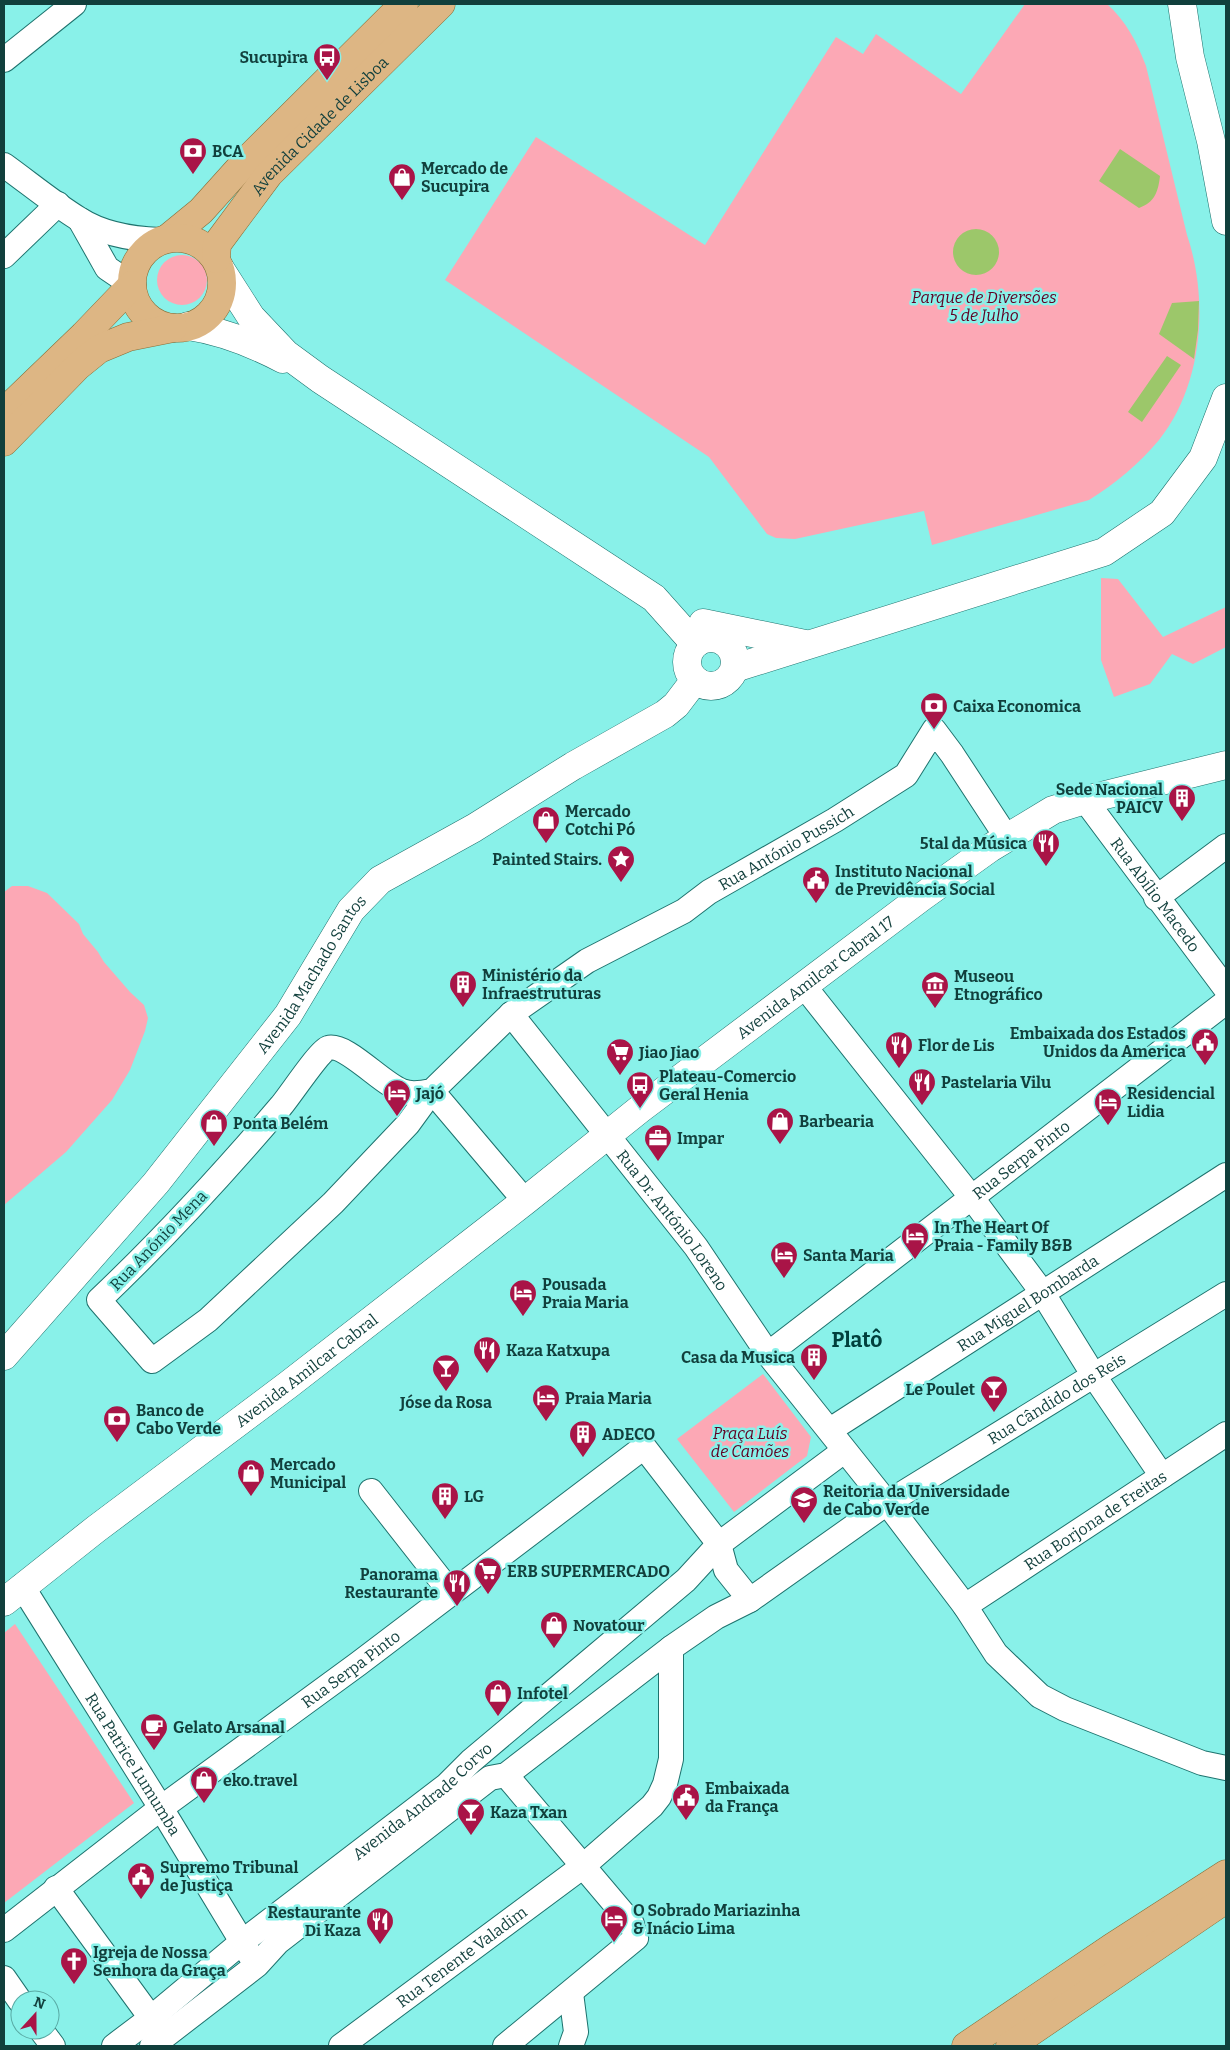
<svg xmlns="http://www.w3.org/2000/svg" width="1230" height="2050" viewBox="0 0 1230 2050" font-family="Bitter,serif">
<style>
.green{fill:#fca8b5}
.water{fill:#9cc76a}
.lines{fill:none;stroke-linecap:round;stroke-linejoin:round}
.street-casing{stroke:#1e736e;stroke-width:26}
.secondary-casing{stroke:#1e736e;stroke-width:29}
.primary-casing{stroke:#876d36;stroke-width:29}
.street{stroke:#fff;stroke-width:24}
.secondary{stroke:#fff;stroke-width:28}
.primary{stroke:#ddb684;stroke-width:28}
.labels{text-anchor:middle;stroke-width:5;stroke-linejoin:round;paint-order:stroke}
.poi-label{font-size:16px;font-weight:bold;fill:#113f3c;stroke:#89f1e9;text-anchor:start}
.street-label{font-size:16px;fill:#113f3c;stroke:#89f1e9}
.park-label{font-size:16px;font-style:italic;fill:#610023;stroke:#89f1e9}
.district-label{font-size:21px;font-weight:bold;fill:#00403d;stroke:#89f1e9}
</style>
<rect width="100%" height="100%" fill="#89f1e9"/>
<!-- green -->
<path class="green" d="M 1025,4 L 1107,4 C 1126,21 1137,42 1146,66 L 1187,235 C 1209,300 1203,385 1159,440 C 1139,464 1115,484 1089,500 L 932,545 L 924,511 L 795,539 L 776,538 L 767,534 L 709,457 L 445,280 L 536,137 L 705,245 L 836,37 L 863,54 L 876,34 L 961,94 Z
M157 280a25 25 0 1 1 50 0a25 25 0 1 1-50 0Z
M 1101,578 L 1118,579 L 1163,637 L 1226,607 L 1226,647 L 1193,664 L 1172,654 L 1150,684 L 1114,697 L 1101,660 Z
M 12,886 L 28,886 L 47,893 L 79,924 L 83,934 L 98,952 L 104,962 L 130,992 L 144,1005 L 148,1018 L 145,1031 L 130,1070 L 112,1100 L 66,1152 L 4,1205 L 4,892 Z
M 763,1374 L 811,1437 L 807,1456 L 734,1512 L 677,1439 Z
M 15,1624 L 134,1803 L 4,1903 L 4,1633 Z"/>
<!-- water -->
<path class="water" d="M 1120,149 L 1160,176 C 1158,192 1155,202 1139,208 L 1099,181 Z
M953 252a23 23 0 1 1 46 0a23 23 0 1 1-46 0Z
M 1199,301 L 1198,330 L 1194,359 L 1159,334 L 1172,303 Z
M 1167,356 L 1181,365 L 1142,422 L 1128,412 Z"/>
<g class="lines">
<!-- street casing -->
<g class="street-casing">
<g id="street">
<path d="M 4,60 L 74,4"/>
<path d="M 4,165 C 29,183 53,203 79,219 C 102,234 133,239 160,240"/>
<path d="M 80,220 L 107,268 L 132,285"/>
<path d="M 4,256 L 58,204"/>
<path id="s1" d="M 1085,800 L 1226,989"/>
<path d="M 1156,898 L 1226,846"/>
<path d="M 804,986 L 972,1198 L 1042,1292 L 1094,1376 L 1162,1476"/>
<path id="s2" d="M 511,1014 L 696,1247 L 768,1354 L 887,1503 L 965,1606 L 996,1654 L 1040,1696 L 1065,1709 L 1202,1763 L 1226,1768"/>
<path id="s3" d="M 432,1091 C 422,1093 411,1095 402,1091 C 382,1084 346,1043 328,1048 C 320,1050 289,1097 281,1106 C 223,1174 163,1239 99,1300 L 152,1361 L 208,1320 L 333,1203 L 408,1124 L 432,1091 L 511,1014 L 587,961 L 684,911 L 709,892 L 835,820 L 906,775 L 934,730 L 952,754 L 1007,838"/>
<path d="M 432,1091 L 525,1201"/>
<path id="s4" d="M 768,1354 L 1226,1002"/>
<path id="s5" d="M 830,1430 L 1226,1175"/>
<path d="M 371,1491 L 451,1593"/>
<path id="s6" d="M 22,1586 L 161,1808 L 250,1955"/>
<path id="s7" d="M 965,1606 L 1226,1434"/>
<path d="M 56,1888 L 151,2018 L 154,2032"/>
<path id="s8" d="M 4,1930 L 161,1808 L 358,1664 L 644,1447 L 719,1544 L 726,1570 L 750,1600"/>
<path d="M 4,1978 L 20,2001"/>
<path d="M 571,1993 L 576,2032 L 571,2046"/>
<path d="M 41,2030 L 53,2046"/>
<path id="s9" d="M 114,2046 L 151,2018 L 242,1942 L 447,1785 L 471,1761 L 686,1580 L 719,1544 L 844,1451"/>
<path id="s10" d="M 152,2046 L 257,1965 L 278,1942 L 490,1778 L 506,1775 L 671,1648 L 716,1617 L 750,1600 L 887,1503 L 1226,1294"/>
<path id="s11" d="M 341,2046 L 582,1867 L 652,1806 L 659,1797 L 665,1784 L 671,1759 L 671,1648"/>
<path d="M 505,2046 L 636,1938 L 632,1924 L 506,1775"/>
</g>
</g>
<!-- secondary casing -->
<g class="secondary-casing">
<g id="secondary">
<path d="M 1182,4 L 1190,57 L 1211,141 L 1226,221"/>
<path d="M 221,270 L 251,317 L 286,354 L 320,379 L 654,598 L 695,644"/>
<path d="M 188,326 C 222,331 252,343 283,359"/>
<path d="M 703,623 L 805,644"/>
<circle cx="711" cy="662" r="24"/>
<path d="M 735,668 L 1104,552 L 1162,513 L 1203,458 L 1226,398"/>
<path id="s12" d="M 4,1356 L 156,1183 L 288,1015 L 351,910 L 380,880 L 474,828 L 573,766 L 665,714 L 676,705 L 695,680"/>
<path id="s13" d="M 4,1602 L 96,1529 L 288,1385 L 525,1201 L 640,1109 L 923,896 L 990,848 L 1053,810 L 1085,800 L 1226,765"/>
</g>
</g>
<!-- primary casing -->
<g class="primary-casing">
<g id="primary">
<path d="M 168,238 L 201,211 L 246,161 L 404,4"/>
<circle cx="177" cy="283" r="45"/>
<path id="s14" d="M 216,259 L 217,244 L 269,174 L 441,4"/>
<path d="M 4,412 L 84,335 L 132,285"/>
<path d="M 4,442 L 78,366 L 99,349 L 128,337 L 173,328"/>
<path d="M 966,2046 L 1111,1948 L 1226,1874"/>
<path d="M 1010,2046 L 1226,1899"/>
</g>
</g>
<!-- street -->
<use href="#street" class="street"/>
<!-- secondary -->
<use href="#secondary" class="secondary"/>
<!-- primary -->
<use href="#primary" class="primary"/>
</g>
<!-- icons -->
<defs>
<g id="bus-pin" transform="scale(1.4375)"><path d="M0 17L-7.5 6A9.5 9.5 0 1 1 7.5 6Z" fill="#a91447" stroke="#89f1e9"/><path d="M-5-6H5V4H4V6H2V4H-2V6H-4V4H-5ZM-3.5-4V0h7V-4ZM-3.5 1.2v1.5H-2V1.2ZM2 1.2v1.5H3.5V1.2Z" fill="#fff"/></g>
<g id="bank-pin" transform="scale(1.4375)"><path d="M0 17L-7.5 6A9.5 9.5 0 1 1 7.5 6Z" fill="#a91447" stroke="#89f1e9"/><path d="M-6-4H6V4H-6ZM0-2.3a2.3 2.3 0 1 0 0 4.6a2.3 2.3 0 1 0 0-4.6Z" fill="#fff"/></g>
<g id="shop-pin" transform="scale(1.4375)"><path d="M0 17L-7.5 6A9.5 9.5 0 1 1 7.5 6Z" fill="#a91447" stroke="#89f1e9"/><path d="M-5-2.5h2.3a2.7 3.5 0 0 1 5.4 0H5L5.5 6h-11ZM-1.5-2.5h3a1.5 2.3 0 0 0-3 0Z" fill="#fff"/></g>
<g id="building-pin" transform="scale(1.4375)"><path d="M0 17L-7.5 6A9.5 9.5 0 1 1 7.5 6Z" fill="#a91447" stroke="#89f1e9"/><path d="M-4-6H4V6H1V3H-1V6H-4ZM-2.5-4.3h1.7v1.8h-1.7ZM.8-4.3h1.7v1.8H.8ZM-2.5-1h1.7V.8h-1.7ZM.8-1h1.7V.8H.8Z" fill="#fff"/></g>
<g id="restaurant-pin" transform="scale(1.4375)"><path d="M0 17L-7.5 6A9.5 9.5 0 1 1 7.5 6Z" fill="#a91447" stroke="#89f1e9"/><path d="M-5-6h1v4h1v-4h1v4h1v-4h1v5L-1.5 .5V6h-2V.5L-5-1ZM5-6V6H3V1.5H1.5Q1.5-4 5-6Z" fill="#fff"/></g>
<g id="sight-pin" transform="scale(1.4375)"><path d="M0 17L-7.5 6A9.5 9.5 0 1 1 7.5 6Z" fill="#a91447" stroke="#89f1e9"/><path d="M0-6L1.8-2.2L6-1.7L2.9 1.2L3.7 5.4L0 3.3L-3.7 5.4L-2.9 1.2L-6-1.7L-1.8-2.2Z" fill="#fff"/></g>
<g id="civic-pin" transform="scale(1.4375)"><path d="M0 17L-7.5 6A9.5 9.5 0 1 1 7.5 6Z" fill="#a91447" stroke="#89f1e9"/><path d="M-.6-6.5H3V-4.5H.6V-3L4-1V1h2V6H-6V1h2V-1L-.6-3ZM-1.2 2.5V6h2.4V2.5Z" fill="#fff"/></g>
<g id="museum-pin" transform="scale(1.4375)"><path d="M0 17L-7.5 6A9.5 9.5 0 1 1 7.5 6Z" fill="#a91447" stroke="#89f1e9"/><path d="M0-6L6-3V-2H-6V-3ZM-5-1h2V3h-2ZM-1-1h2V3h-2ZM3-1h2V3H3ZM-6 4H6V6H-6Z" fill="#fff"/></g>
<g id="supermarket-pin" transform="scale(1.4375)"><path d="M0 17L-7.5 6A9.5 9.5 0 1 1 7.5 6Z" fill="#a91447" stroke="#89f1e9"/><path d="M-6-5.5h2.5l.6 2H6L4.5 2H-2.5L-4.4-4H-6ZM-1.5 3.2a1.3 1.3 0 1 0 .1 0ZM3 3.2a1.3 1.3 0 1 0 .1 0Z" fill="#fff"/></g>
<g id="hotel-pin" transform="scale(1.4375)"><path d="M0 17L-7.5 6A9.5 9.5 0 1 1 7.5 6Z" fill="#a91447" stroke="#89f1e9"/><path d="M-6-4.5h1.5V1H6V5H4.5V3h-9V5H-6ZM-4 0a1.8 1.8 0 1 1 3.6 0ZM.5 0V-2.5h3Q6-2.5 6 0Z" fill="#fff"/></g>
<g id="office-pin" transform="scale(1.4375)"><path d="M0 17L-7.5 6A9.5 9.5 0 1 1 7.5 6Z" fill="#a91447" stroke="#89f1e9"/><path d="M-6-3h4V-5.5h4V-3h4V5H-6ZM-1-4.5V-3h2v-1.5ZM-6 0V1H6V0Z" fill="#fff"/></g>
<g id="bar-pin" transform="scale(1.4375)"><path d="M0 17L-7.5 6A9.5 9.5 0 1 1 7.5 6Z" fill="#a91447" stroke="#89f1e9"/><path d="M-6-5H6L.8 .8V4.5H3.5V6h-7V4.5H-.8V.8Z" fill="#fff"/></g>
<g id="university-pin" transform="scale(1.4375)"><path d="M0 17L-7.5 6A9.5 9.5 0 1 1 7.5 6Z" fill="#a91447" stroke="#89f1e9"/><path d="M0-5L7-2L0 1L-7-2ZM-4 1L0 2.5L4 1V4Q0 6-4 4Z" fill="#fff"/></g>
<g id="cafe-pin" transform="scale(1.4375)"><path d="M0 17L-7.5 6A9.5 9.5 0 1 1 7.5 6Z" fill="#a91447" stroke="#89f1e9"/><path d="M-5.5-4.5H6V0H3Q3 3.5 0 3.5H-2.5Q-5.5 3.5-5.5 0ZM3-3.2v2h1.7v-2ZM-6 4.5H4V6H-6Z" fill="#fff"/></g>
<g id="church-pin" transform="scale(1.4375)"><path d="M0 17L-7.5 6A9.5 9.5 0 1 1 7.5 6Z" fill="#a91447" stroke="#89f1e9"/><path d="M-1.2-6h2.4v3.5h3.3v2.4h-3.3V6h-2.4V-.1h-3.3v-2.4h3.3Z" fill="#fff"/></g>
</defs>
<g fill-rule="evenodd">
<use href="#bus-pin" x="327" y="57"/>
<use href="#bank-pin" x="193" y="151"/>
<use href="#shop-pin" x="402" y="177"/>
<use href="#bank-pin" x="934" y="706"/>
<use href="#building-pin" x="1182" y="798"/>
<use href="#shop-pin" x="546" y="820"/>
<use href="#restaurant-pin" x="1046" y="843"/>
<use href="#sight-pin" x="621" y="859"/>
<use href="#civic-pin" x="816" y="880"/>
<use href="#building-pin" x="463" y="984"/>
<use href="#museum-pin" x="935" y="985"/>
<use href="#civic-pin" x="1205" y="1042"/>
<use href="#restaurant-pin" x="899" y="1045"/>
<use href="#supermarket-pin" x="620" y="1052"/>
<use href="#restaurant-pin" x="922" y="1082"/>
<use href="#bus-pin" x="640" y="1085"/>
<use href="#hotel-pin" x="397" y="1093"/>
<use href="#hotel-pin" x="1108" y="1102"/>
<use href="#shop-pin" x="780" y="1121"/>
<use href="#shop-pin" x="214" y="1123"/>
<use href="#office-pin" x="658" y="1138"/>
<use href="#hotel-pin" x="915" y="1236"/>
<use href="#hotel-pin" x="784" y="1255"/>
<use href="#hotel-pin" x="523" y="1293"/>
<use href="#restaurant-pin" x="487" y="1350"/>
<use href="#building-pin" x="814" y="1357"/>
<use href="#bar-pin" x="446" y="1368"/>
<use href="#bar-pin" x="994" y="1389"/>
<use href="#hotel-pin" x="546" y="1398"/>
<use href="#bank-pin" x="117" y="1419"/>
<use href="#building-pin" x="583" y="1434"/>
<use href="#shop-pin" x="251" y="1473"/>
<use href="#building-pin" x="445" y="1496"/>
<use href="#university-pin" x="804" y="1500"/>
<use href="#supermarket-pin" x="488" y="1571"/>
<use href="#restaurant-pin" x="457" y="1583"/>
<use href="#shop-pin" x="554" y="1625"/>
<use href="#shop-pin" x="498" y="1693"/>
<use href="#cafe-pin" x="154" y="1727"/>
<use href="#shop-pin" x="204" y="1780"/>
<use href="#civic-pin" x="686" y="1797"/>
<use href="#bar-pin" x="471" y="1812"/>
<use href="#civic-pin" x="141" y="1876"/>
<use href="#hotel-pin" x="614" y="1919"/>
<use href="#restaurant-pin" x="380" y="1921"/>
<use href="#church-pin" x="74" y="1961"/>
</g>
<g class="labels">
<!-- poi labels -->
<g class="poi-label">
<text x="308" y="63" text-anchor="end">Sucupira</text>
<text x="212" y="157">BCA</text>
<text x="421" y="174">Mercado de<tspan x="421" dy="18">Sucupira</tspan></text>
<text x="953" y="712">Caixa Economica</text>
<text x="1163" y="795" text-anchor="end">Sede Nacional<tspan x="1163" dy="18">PAICV</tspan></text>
<text x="565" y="817">Mercado<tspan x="565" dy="18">Cotchi Pó</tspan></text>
<text x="1027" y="849" text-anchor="end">5tal da Música</text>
<text x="602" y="865" text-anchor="end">Painted Stairs.</text>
<text x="835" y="877">Instituto Nacional<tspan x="835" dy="18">de Previdência Social</tspan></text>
<text x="482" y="981">Ministério da<tspan x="482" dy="18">Infraestruturas</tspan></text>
<text x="954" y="982">Museou<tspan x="954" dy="18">Etnográfico</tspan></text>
<text x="1186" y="1039" text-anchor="end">Embaixada dos Estados<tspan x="1186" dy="18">Unidos da America</tspan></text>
<text x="918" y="1051">Flor de Lis</text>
<text x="639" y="1058">Jiao Jiao</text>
<text x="659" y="1082">Plateau-Comercio<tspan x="659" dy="18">Geral Henia</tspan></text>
<text x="941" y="1088">Pastelaria Vilu</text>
<text x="416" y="1099">Jajó</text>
<text x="1127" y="1099">Residencial<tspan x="1127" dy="18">Lidia</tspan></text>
<text x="799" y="1127">Barbearia</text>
<text x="233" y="1129">Ponta Belém</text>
<text x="677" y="1144">Impar</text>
<text x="934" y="1233">In The Heart Of<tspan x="934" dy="18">Praia - Family B&amp;B</tspan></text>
<text x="803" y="1261">Santa Maria</text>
<text x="542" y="1290">Pousada<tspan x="542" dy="18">Praia Maria</tspan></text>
<text x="506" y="1356">Kaza Katxupa</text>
<text x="795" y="1363" text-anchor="end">Casa da Musica</text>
<text x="975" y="1395" text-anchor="end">Le Poulet</text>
<text x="565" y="1404">Praia Maria</text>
<text x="446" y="1408" text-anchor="middle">Jóse da Rosa</text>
<text x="136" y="1416">Banco de<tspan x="136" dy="18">Cabo Verde</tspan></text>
<text x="602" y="1440">ADECO</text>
<text x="270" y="1470">Mercado<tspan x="270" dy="18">Municipal</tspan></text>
<text x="823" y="1497">Reitoria da Universidade<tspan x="823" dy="18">de Cabo Verde</tspan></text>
<text x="464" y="1502">LG</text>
<text x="507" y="1577">ERB SUPERMERCADO</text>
<text x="438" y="1580" text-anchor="end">Panorama<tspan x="438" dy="18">Restaurante</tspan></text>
<text x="573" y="1631">Novatour</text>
<text x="517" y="1699">Infotel</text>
<text x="173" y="1733">Gelato Arsanal</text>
<text x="223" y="1786">eko.travel</text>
<text x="705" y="1794">Embaixada<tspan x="705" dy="18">da França</tspan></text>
<text x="490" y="1818">Kaza Txan</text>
<text x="160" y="1873">Supremo Tribunal<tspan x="160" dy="18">de Justiça</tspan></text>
<text x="633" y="1916">O Sobrado Mariazinha<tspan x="633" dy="18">&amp; Inácio Lima</tspan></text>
<text x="361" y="1918" text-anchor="end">Restaurante<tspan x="361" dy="18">Di Kaza</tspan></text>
<text x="93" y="1958">Igreja de Nossa<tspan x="93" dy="18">Senhora da Graça</tspan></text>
</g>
<!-- street labels -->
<g class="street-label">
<text dy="6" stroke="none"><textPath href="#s14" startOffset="172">Avenida Cidade de Lisboa</textPath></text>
<text dy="6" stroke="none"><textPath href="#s3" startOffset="1362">Rua António Pussich</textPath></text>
<text dy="6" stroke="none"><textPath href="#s1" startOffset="118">Rua Abílio Macedo</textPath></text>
<text dy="6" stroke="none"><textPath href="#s12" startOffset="491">Avenida Machado Santos</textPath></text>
<text dy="6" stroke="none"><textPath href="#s13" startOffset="1024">Avenida Amilcar Cabral 17</textPath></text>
<text dy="6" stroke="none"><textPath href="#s4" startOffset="319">Rua Serpa Pinto</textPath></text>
<text dy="6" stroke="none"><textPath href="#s2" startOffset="262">Rua Dr. António Loreno</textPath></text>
<text transform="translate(158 1240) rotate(-46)" y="6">Rua Anónio Mena</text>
<text dy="6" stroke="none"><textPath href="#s5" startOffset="235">Rua Miguel Bombarda</textPath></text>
<text dy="6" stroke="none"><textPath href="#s13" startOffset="381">Avenida Amilcar Cabral</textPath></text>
<text dy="6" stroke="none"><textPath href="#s10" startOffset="1116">Rua Cândido dos Reis</textPath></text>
<text dy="6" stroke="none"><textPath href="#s7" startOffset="156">Rua Borjona de Freitas</textPath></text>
<text dy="6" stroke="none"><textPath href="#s8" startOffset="434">Rua Serpa Pinto</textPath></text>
<text dy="6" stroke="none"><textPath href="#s6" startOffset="210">Rua Patrice Lumumba</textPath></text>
<text dy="6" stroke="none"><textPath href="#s9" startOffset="394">Avenida Andrade Corvo</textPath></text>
<text dy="6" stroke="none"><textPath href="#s11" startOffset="150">Rua Tenente Valadim</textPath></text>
</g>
<!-- park labels -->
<g class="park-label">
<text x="984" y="303">Parque de Diversões<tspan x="984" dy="18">5 de Julho</tspan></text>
<text x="750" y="1439">Praça Luís<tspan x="750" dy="18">de Camões</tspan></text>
</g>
<!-- district labels -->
<g class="district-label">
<text x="857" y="1347">Platô</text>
</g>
</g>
<!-- border -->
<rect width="1230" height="2050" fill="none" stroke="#113f3c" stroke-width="10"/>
<!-- north arrow -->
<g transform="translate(35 2015) rotate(21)"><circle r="24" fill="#89f1e9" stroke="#59aaa4"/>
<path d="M0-4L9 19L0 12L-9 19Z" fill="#a91447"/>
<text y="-8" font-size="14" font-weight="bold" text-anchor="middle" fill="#113f3c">N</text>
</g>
</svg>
